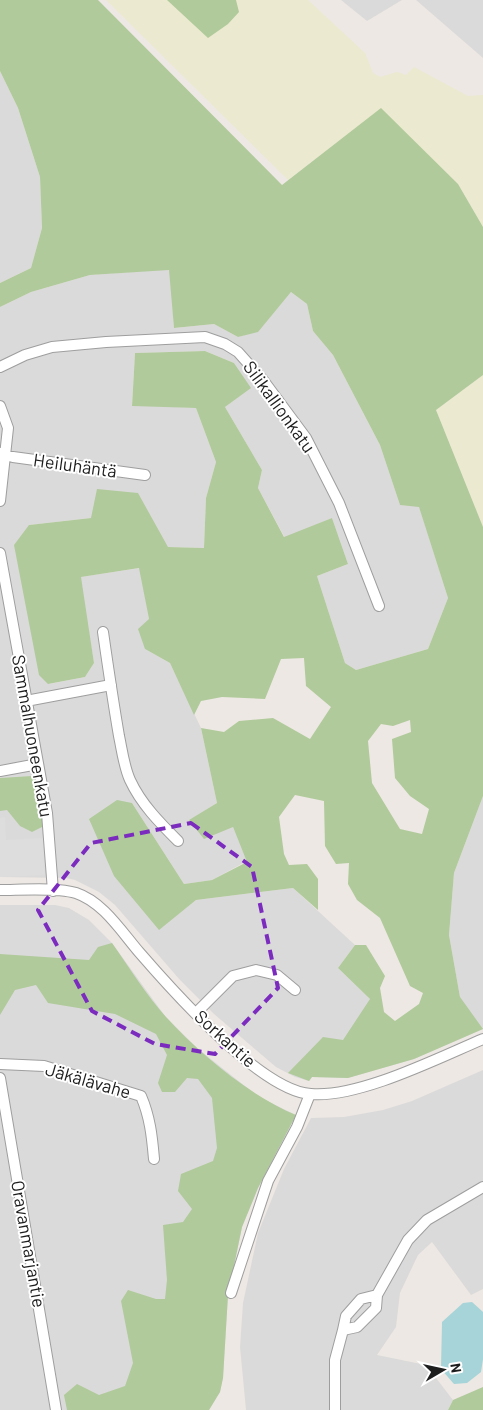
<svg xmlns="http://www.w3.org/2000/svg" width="483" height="1410" viewBox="0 0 483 1410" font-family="Barlow,sans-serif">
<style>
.residential{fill:#dbdada}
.farmland{fill:#ebe9cf}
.forest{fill:#b0ca9b;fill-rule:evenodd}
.parking{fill:#ddd}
.water{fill:#a6d4d8}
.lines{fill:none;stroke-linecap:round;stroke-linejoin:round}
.minor-casing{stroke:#9e9e9e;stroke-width:12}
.minor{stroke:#fff;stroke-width:10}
.marked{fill:none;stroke:#7b2cbf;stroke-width:4;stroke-dasharray:10 6;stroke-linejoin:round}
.labels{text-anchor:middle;stroke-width:4;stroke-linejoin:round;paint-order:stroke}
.street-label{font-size:18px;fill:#1d1d1d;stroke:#fff}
</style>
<rect width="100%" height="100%" fill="#ede8e3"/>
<!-- residential -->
<path class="residential" d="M 341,0 L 402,0 L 367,21 Z
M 416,0 L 483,0 L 483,58 Z
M 0,71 L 18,108 L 40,177 L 42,228 L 31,268 L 0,283 Z
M 170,269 L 174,328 L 214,324 L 238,337 L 258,331 L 291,292 L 307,304 L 313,331 L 333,355 L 380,445 L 400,505 L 419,506 L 448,598 L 428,649 L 356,670 L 345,663 L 317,576 L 348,564 L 332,518 L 285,538 L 258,488 L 262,470 L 225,407 L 250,388 L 234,363 L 205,351 L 135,353 L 132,405 L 196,408 L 216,462 L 206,498 L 204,548 L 168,547 L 91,518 L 29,525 L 49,684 L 85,677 L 94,663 L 80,577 L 140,568 L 149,619 L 145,649 L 170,663 L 201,728 L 217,803 L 189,821 L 233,827 L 247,861 L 212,880 L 184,884 L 132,803 L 159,929 L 196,900 L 293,888 L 355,945 L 338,968 L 370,999 L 380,1041 L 460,997 L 449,935 L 454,873 L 483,796 L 483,1029 L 414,1059 L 348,1078 L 312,1077 L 309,1081 L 295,1077 L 276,1067 L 214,1014 L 180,980 L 115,905 L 99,892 L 75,880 L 66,878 L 0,877 L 0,307 L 31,292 L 90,275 Z
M 0,905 L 55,905 L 69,908 L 89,920 L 112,943 L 165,1016 L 197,1048 L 259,1097 L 296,1115 L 258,1188 L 242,1227 L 228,1295 L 223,1378 L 220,1392 L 209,1410 L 0,1410 Z
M 483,1070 L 483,1289 L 471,1295 L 432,1242 L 418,1255 L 400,1293 L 396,1327 L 377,1355 L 426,1365 L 453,1400 L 448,1410 L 246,1410 L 240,1347 L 243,1303 L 258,1233 L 284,1169 L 311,1118 L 344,1117 L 383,1110 L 412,1101 Z"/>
<!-- farmland -->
<path class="farmland" d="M 106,0 L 308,0 L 365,53 L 373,73 L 380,77 L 397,72 L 406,75 L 414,67 L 468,96 L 483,95 L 483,227 L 458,184 L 381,109 L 288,180 Z
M 483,375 L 483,527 L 436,410 Z"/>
<!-- forest -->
<path class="forest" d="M 0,0 L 98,0 L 282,185 L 381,108 L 458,184 L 483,227 L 483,375 L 436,410 L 483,527 L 483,796 L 454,873 L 449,935 L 460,997 L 483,1029 L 414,1059 L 348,1078 L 312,1077 L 309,1081 L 288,1073 L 323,1037 L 343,1040 L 370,999 L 338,968 L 355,945 L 366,945 L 385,976 L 380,988 L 384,1012 L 395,1021 L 419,1004 L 423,993 L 410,986 L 380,918 L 357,900 L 348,884 L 349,863 L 336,864 L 325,846 L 324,801 L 295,795 L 279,817 L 284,854 L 289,865 L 307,864 L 318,879 L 318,910 L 293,888 L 196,900 L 159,930 L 114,876 L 89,819 L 117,800 L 132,803 L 184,884 L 212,880 L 247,862 L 233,827 L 204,839 L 189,820 L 217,803 L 201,728 L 224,732 L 239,721 L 273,718 L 310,739 L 331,707 L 306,686 L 304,658 L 281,659 L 265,699 L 222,697 L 201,701 L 194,715 L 170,663 L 145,649 L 138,629 L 149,619 L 139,568 L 81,577 L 94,663 L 85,677 L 48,684 L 39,675 L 14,545 L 29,525 L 91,518 L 97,489 L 138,493 L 168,547 L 204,548 L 206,498 L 216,462 L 196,408 L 132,406 L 135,353 L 205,351 L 234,363 L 251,388 L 225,407 L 262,470 L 258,488 L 284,537 L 332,518 L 348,564 L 317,576 L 345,663 L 356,670 L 428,649 L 448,598 L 419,507 L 400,505 L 380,445 L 333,355 L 313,331 L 307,304 L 291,292 L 258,332 L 238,337 L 214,324 L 174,328 L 169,270 L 90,275 L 31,292 L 0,307 L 0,283 L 31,268 L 42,228 L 40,177 L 18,108 L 0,71 ZM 410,720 L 411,732 L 392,739 L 395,778 L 410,796 L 429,809 L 422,834 L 400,829 L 372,783 L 368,741 L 381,724 L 393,726 Z
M 167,0 L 236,0 L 239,12 L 228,24 L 208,38 Z
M 32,776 C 44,789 42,810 42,827 L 32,832 L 20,826 L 7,810 L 0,811 L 0,778 Z
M 112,943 C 129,967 147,996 166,1017 C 200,1054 250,1096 296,1115 L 258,1188 L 242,1227 L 228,1295 L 223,1378 L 220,1392 L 209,1410 L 67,1410 L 64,1395 L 77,1384 L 99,1395 L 125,1386 L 133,1363 L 121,1301 L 128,1290 L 156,1299 L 165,1299 L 167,1280 L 163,1225 L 183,1222 L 192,1209 L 178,1191 L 181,1174 L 213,1161 L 217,1148 L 212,1098 L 198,1079 L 187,1078 L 175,1092 L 162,1092 L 158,1083 L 167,1055 L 156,1034 L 115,1014 L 48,1003 L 36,985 L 15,990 L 0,1015 L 0,954 L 89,960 L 98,947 Z
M 483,1387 L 483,1410 L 448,1410 L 453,1400 Z"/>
<!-- parking -->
<path class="parking" d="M 5,817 L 6,840 L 43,838 L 45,875 L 0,877 L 0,818 Z"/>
<!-- water -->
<path class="water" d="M 472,1302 L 483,1312 L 483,1359 L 481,1372 L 467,1383 L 454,1384 L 441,1369 L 442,1322 L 463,1303 Z"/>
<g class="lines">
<!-- minor casing -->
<g class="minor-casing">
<path id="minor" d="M 0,367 L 25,355 L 52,347 L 106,342 L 205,337 L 225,344 L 238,352 L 263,380 L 306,438 L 339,503 L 379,606
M 0,406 L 8,428 L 0,501
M 0,453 L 13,457 L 145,475
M 0,553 L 47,813 L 53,891
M 103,632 C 108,667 113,701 119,736 C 122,750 124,767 130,780 C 141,804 160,823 178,841
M 26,701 L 111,685
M 0,771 L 38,764
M 0,890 C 19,890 58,887 76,893 C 103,902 121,931 139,952 C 171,989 261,1091 311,1094 C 359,1098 438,1058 483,1039
M 196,1013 L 233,976 L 256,970 L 277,975 L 295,990
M 0,1064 L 44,1066 L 141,1096 C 150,1117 152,1136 154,1159
M 0,1078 L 56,1410
M 231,1293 L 268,1181 L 297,1127 L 310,1094
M 343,1330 L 346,1316 L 361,1299 L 377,1295
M 335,1410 L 335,1360 L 343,1330 L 357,1327 L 376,1308 L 377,1295 L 408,1240 L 427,1220 L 483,1187"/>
</g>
<!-- minor -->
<use href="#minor" class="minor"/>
</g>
<!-- marked area -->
<path class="marked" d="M 191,823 L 252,867 L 278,988 L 215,1054 L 155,1044 L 92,1011 L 38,910 L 91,843 Z"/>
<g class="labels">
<!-- street labels -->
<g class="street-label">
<text transform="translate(279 407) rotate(54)" y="6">Silikallionkatu</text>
<text transform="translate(75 466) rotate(8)" y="6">Heiluhäntä</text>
<text transform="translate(32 736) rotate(80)" y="6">Sammalhuoneenkatu</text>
<text transform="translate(225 1039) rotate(42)" y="6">Sorkantie</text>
<text transform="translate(88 1081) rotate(16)" y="6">Jäkälävahe</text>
<text transform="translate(28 1244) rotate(80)" y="6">Oravanmarjantie</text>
</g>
</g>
<!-- north arrow -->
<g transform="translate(443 1370) rotate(81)" stroke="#ffffff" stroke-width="4" paint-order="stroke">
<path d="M0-4L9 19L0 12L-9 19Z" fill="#1d1d1d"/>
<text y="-8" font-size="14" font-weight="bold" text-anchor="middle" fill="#1d1d1d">N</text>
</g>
</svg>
